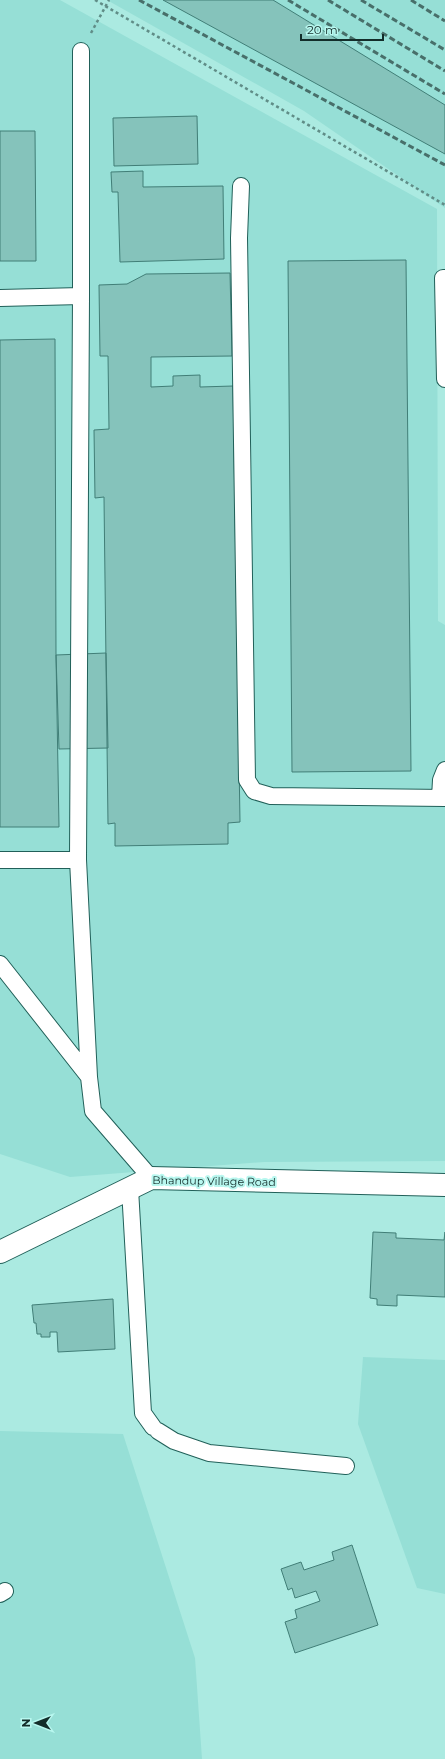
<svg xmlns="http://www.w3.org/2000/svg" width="445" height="1759" viewBox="0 0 445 1759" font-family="Montserrat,sans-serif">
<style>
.built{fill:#96dfd6}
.building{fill:#85c3bb;stroke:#417e77}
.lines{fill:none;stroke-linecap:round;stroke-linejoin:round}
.lane-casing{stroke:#216059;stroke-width:18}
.secondary-casing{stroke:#216059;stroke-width:24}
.path{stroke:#608d87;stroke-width:2.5;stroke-dasharray:3 3;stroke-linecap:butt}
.lane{stroke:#fff;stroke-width:16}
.secondary{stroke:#fff;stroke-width:22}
.rail{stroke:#486f6a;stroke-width:3;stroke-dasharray:6 3;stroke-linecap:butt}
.labels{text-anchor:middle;stroke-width:4;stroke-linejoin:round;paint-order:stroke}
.street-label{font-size:11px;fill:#132d2a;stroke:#b8f7ef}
</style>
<rect width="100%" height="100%" fill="#abeae1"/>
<!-- built -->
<path class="built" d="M 0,0 L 60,0 L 437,209 L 438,621 L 445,625 L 445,1161 L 264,1162 L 70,1177 L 0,1154 Z
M 107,0 L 445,0 L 445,208 L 304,111 Z
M 363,1357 L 445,1360 L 445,1594 L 417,1588 L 358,1424 Z
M 0,1431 L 123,1434 L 195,1658 L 202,1759 L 0,1759 Z"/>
<!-- building -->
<path class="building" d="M 163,0 L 273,0 L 445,105 L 445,154 Z
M 197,116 L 198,164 L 114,166 L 113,118 Z
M 0,131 L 35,131 L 36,261 L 0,261 Z
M 143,171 L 143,187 L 223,186 L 224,259 L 120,262 L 118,192 L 112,192 L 111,172 Z
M 406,260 L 411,771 L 292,772 L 288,261 Z
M 230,273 L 232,356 L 151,357 L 151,387 L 173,386 L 173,376 L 200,375 L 200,387 L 233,386 L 240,822 L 228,823 L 228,844 L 115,846 L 115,823 L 108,824 L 104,497 L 95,498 L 94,430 L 109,429 L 108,356 L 100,356 L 99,285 L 127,284 L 146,274 Z
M 55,339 L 56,655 L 59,827 L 0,827 L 0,340 Z
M 106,653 L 108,748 L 59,749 L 56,655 Z
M 373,1232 L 396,1233 L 396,1238 L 444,1240 L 445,1232 L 445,1297 L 397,1295 L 397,1306 L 377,1305 L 377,1299 L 370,1298 Z
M 113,1299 L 115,1349 L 58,1352 L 57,1332 L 50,1332 L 50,1337 L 41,1337 L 41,1334 L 37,1334 L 36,1323 L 34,1323 L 32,1305 Z
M 352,1545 L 378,1625 L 295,1653 L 285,1622 L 297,1618 L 295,1610 L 320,1601 L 316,1591 L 295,1598 L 292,1588 L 288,1590 L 281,1569 L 301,1562 L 304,1570 L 334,1560 L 332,1552 Z"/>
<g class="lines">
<!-- lane casing -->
<g class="lane-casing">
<path id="lane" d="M 81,51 L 81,296 L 78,860 L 89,1077 L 93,1111 L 151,1178
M 241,186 L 239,238 L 247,780 L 254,791 L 271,796 L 445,798
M 445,278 L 443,278 L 445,379
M 0,298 L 81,296
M 440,798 L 441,780 L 445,770
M 0,860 L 78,860
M 0,964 L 89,1077
M 130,1189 L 143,1413 L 153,1427
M 158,1431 L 174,1441 L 209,1453 L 346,1466
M 0,1594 L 5,1591"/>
</g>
<!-- secondary casing -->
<g class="secondary-casing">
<path id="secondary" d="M 0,1252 L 151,1178 L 445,1185"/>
</g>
<!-- path -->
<path class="path" d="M 95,0 L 445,205
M 91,33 L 109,0"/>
<!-- lane -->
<use href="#lane" class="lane"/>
<!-- secondary -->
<use href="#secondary" class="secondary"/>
<!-- rail -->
<path class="rail" d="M 139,0 L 445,165
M 288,0 L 445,94
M 328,0 L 445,71
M 361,0 L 445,50
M 411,0 L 445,21"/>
</g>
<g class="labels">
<!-- street labels -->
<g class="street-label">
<text transform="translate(214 1181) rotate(1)" y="4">Bhandup Village Road</text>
</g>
</g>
<!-- north arrow -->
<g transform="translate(36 1723) rotate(270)" stroke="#b8f7ef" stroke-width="3" paint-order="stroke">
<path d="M0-3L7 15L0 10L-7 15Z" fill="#132d2a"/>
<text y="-6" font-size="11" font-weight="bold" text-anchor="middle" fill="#132d2a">N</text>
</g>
<!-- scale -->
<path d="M301 34v6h82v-6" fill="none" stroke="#132d2a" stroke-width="2"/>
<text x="307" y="34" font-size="12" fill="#132d2a" stroke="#b8f7ef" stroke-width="3" paint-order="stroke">20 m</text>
</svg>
